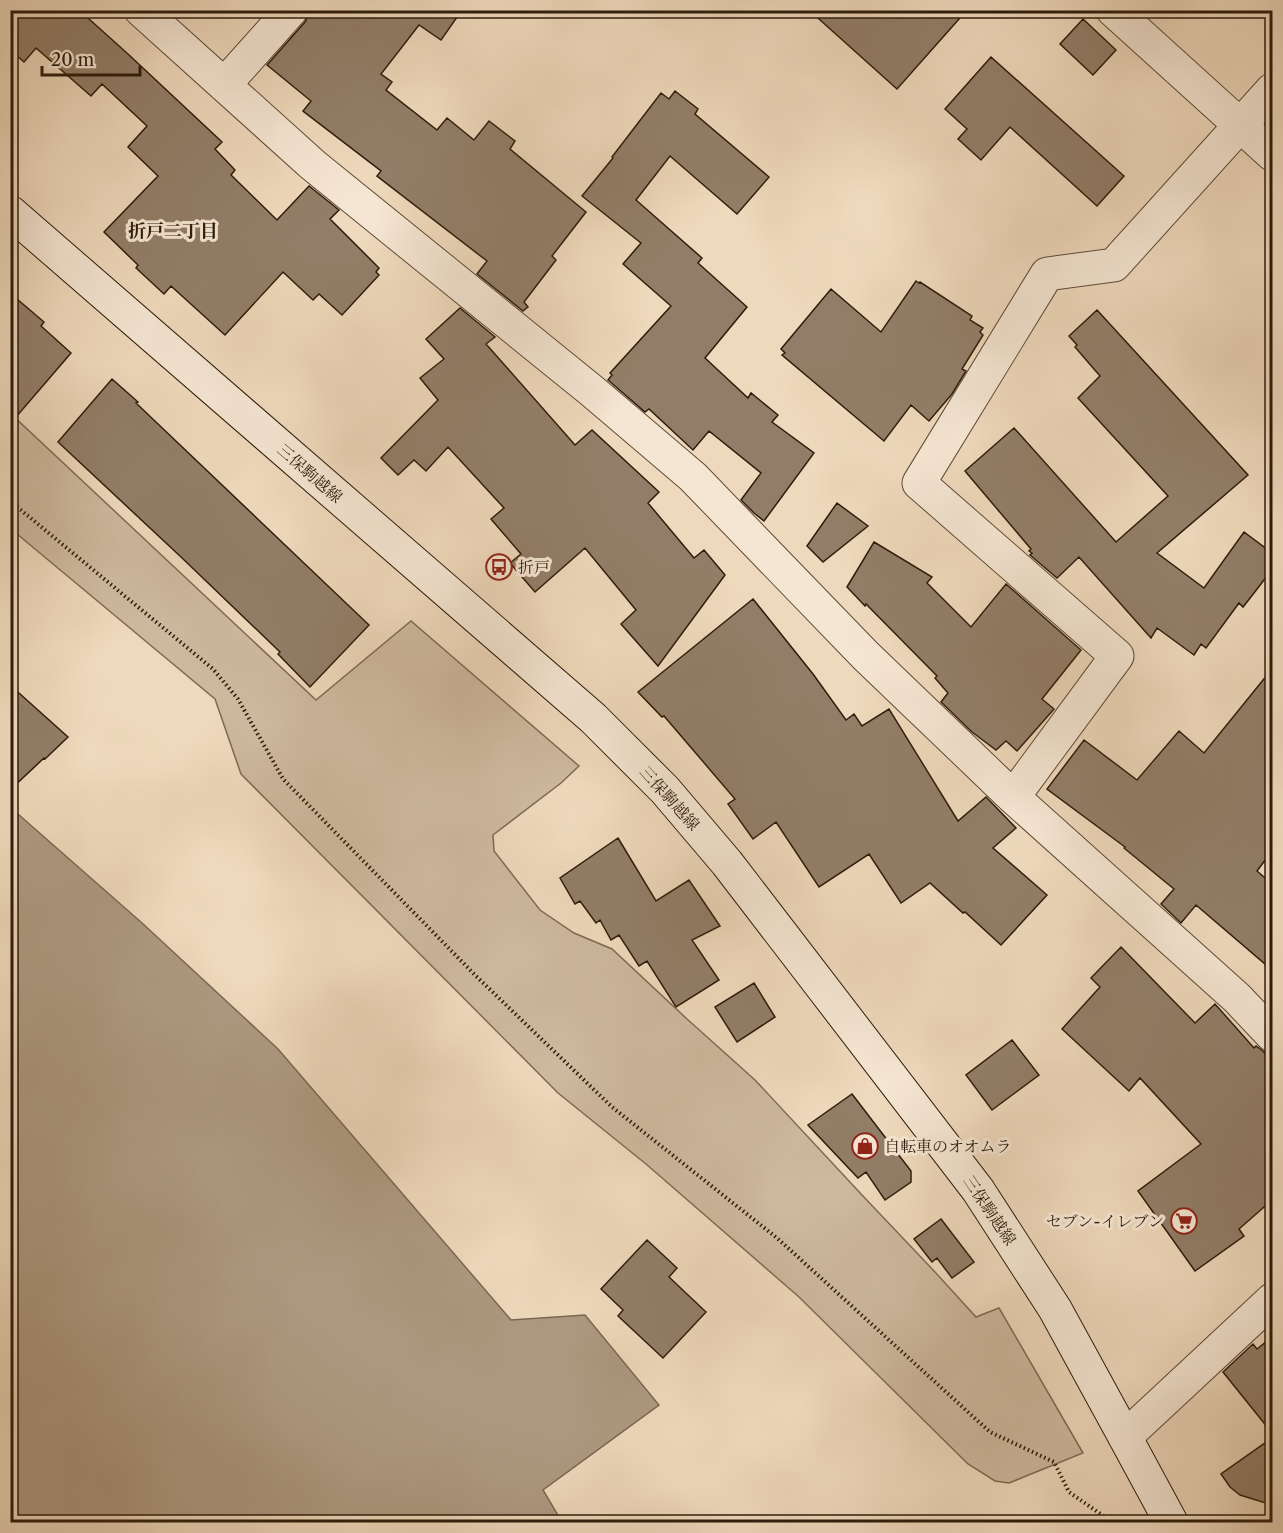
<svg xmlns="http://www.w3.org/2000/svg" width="1283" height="1533" viewBox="0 0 1283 1533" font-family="'Libre Caslon Text','Noto Serif JP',serif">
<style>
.green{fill:#ceb99e;stroke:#7e6a55;stroke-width:1.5}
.water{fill:#ad9980;stroke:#7a6752;stroke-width:1.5}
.building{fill:#927e68;stroke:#2d1c0c;stroke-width:1.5}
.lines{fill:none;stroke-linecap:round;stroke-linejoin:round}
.minor-casing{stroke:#5e4b38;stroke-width:35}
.tertiary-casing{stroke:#5e4b38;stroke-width:35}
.secondary-casing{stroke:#2d1c0c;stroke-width:35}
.path{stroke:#2d1c0c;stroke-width:4;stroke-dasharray:1.5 3;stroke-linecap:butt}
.minor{stroke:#f5e6d3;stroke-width:33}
.tertiary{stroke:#f5e6d3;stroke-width:33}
.secondary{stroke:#f5e6d3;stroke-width:33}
.labels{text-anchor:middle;stroke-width:6;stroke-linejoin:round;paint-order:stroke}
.street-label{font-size:16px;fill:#2d1c0c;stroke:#f5e6d3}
.poi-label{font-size:16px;fill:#2d1c0c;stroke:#f5e6d3;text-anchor:start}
.neighbourhood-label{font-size:18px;font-weight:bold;fill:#2d1c0c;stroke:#f5e6d3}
</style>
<rect width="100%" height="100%" fill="#efd9bc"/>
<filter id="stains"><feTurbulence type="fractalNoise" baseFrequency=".00333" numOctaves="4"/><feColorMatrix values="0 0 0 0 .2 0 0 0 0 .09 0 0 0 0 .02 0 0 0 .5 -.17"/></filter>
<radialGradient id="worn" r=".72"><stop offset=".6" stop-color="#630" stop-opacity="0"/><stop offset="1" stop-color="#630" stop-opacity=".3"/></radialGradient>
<!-- green -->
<path class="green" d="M 10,413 L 316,700 L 411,621 L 579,766 L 561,783 L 493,835 L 494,851 L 540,910 L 574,933 L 612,949 L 687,1019 L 755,1080 L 862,1195 L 935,1272 L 976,1317 L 999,1308 L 1083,1453 L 1009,1483 L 995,1481 L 968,1464 L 799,1297 L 646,1164 L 558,1093 L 241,774 L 215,699 L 11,529 Z"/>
<!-- water -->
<path class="water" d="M 10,807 L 142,923 L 278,1049 L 511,1320 L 585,1315 L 659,1405 L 543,1490 L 562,1522 L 11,1522 Z"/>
<!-- building -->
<path class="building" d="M 10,10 L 79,10 L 128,54 L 222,142 L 215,149 L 235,170 L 231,175 L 277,220 L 309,186 L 339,210 L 330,219 L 379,268 L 376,272 L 379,275 L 342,315 L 319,294 L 313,300 L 283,272 L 225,335 L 171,286 L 164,294 L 136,268 L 138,265 L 104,232 L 158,176 L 128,147 L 147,126 L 102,84 L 91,96 L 36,48 L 24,62 L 10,50 Z
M 309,10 L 462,10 L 441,40 L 419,25 L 381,74 L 392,82 L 386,90 L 437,130 L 447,118 L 474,140 L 489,121 L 515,141 L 510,149 L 586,212 L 552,256 L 556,260 L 524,302 L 528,307 L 523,311 L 477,274 L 487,261 L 377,176 L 381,171 L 303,111 L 311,101 L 267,65 L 305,22 L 309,14 Z
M 809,10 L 967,10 L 897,89 Z
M 1083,19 L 1116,50 L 1093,75 L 1060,44 Z
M 991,57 L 1124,176 L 1097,206 L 1010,127 L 981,160 L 958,139 L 967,129 L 945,109 Z
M 675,91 L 698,109 L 695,114 L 769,177 L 737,214 L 670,156 L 636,200 L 702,258 L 698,263 L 747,307 L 705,358 L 748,398 L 751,393 L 778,415 L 772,422 L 814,453 L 764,521 L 754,513 L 741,500 L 761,473 L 709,431 L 693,450 L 649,409 L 645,412 L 608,380 L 612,375 L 610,373 L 671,306 L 623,264 L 641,243 L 582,196 L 613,158 L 612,157 L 661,93 L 669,99 Z
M 916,281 L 919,283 L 920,282 L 972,316 L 970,320 L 983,328 L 980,332 L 983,335 L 962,369 L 966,371 L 952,394 L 929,421 L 911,405 L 884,441 L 782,355 L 785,353 L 781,349 L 831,289 L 881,332 Z
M 10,293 L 44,322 L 41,326 L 71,353 L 10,424 Z
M 460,308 L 495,337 L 486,344 L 575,445 L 592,430 L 659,492 L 648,503 L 694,558 L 704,550 L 725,575 L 658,666 L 621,624 L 636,610 L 585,548 L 535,592 L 510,563 L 521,554 L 491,519 L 504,508 L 448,447 L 426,471 L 414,460 L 398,475 L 381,458 L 438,400 L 420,378 L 444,359 L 426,339 Z
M 1097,310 L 1248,475 L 1157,553 L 1204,588 L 1244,532 L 1272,553 L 1272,569 L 1261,584 L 1243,607 L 1239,603 L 1206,648 L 1201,644 L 1194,655 L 1157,628 L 1151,638 L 1079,557 L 1057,578 L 1030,555 L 1032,553 L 1029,551 L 1031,549 L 965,471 L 1014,428 L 1116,542 L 1168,496 L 1078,398 L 1100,376 L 1075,347 L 1077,345 L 1069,336 Z
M 112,379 L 138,402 L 136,403 L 369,625 L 310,687 L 278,654 L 280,652 L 181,557 L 58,442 Z
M 837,503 L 868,526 L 823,562 L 807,546 Z
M 874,542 L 932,577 L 927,583 L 971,627 L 1006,584 L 1081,650 L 1042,699 L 1054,709 L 1017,751 L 1006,741 L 996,750 L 972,732 L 941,702 L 948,693 L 935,678 L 937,676 L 866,604 L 865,606 L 847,587 Z
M 753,599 L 813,674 L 846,720 L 854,714 L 862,726 L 889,709 L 958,821 L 986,797 L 1016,828 L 993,848 L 1047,895 L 1001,945 L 965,912 L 963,913 L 930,883 L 901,903 L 869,854 L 819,887 L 776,822 L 753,839 L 728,804 L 735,799 L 664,716 L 662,717 L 638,692 Z
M 1272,669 L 1272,851 L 1257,871 L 1272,884 L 1272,970 L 1196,905 L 1181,923 L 1161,904 L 1174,889 L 1124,848 L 1125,847 L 1047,789 L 1084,740 L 1137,780 L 1179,731 L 1204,753 Z
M 10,685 L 68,737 L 45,759 L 44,758 L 10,790 Z
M 618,838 L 656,901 L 689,880 L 720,926 L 692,940 L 719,980 L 676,1007 L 647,961 L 639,966 L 619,935 L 611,940 L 600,920 L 596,923 L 580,901 L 575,904 L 560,878 Z
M 1121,947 L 1195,1023 L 1215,1004 L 1254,1048 L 1256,1046 L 1263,1051 L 1272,1062 L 1272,1200 L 1239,1229 L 1244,1236 L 1195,1271 L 1138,1191 L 1201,1144 L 1140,1078 L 1129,1091 L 1062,1029 L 1100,987 L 1091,978 Z
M 754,983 L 775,1017 L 737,1042 L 715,1007 Z
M 1012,1040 L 1039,1075 L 992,1110 L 966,1075 Z
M 852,1094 L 911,1171 L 911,1182 L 885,1200 L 866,1172 L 858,1178 L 808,1125 Z
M 941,1219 L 974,1262 L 952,1278 L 937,1258 L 932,1262 L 914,1239 Z
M 647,1240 L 677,1268 L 669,1277 L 706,1312 L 663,1358 L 618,1316 L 623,1310 L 601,1289 Z
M 1272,1337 L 1272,1433 L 1223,1372 L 1253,1344 L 1257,1349 Z
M 1272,1438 L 1272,1505 L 1240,1495 L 1230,1487 L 1221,1474 Z"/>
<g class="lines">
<!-- minor casing -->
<g class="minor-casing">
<path id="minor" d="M 141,10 L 313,165 L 592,391 L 693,477 L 866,656 L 1013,797 L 1237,998 L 1272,1035
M 224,85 L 291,10
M 1013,797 L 1117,656 L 919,483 L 1047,274 L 1114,265 L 1272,90
M 1125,1437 L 1272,1300"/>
</g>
<!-- tertiary casing -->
<g class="tertiary-casing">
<path id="tertiary" d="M 1113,10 L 1272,154"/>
</g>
<!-- secondary casing -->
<g class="secondary-casing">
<path id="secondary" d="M 10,212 L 593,718 L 665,790 L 727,863 L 978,1190 L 1055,1309 L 1125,1437 L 1171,1522"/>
</g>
<!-- path -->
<path class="path" d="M 10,501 L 213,669 L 238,699 L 283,779 L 477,977 L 612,1107 L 777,1238 L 990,1432 L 1054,1462 L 1069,1492 L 1112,1522"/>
<!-- minor -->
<use href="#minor" class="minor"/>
<!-- tertiary -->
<use href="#tertiary" class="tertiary"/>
<!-- secondary -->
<use href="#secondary" class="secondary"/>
</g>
<!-- icons -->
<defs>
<g id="bus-ring" transform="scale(1.35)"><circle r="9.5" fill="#f5e6d3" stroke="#8f2418" stroke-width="1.5"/><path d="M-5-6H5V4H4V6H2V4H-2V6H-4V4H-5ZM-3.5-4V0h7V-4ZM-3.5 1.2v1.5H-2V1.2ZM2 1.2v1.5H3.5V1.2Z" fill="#8f2418"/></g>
<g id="shop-ring" transform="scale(1.35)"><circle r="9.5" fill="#f5e6d3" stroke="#8f2418" stroke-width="1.5"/><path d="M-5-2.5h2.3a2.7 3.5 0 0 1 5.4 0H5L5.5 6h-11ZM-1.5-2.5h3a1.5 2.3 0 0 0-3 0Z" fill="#8f2418"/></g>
<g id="supermarket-ring" transform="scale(1.35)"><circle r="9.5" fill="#f5e6d3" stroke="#8f2418" stroke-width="1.5"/><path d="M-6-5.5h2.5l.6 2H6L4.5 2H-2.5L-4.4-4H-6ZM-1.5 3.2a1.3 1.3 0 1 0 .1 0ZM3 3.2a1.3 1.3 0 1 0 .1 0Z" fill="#8f2418"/></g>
</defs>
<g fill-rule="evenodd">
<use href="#bus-ring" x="499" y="567"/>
<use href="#shop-ring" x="865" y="1146"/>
<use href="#supermarket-ring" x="1184" y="1221"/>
</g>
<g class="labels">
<!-- street labels -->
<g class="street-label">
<text transform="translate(310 473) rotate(41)" y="6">三保駒越線</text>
<text transform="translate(670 798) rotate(48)" y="6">三保駒越線</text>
<text transform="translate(990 1210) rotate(56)" y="6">三保駒越線</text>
</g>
<!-- poi labels -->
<g class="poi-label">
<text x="518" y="573">折戸</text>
<text x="884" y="1152">自転車のオオムラ</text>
<text x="1164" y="1227" text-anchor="end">セブン-イレブン</text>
</g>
<!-- neighbourhood labels -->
<g class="neighbourhood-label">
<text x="173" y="237">折戸二丁目</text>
</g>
</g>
<!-- margin -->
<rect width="1283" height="1533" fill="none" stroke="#efd9bc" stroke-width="36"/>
<rect x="12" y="12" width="1259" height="1509" fill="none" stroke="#2d1c0c" stroke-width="3"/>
<rect x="18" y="18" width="1247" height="1497" fill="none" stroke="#2d1c0c" stroke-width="1.5"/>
<!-- scale -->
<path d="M42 66v9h98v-9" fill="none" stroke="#2d1c0c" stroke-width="3"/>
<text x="51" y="66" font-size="18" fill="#2d1c0c" stroke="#f5e6d3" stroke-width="4.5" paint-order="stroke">20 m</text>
<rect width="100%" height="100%" filter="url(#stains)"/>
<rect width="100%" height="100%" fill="url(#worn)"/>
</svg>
